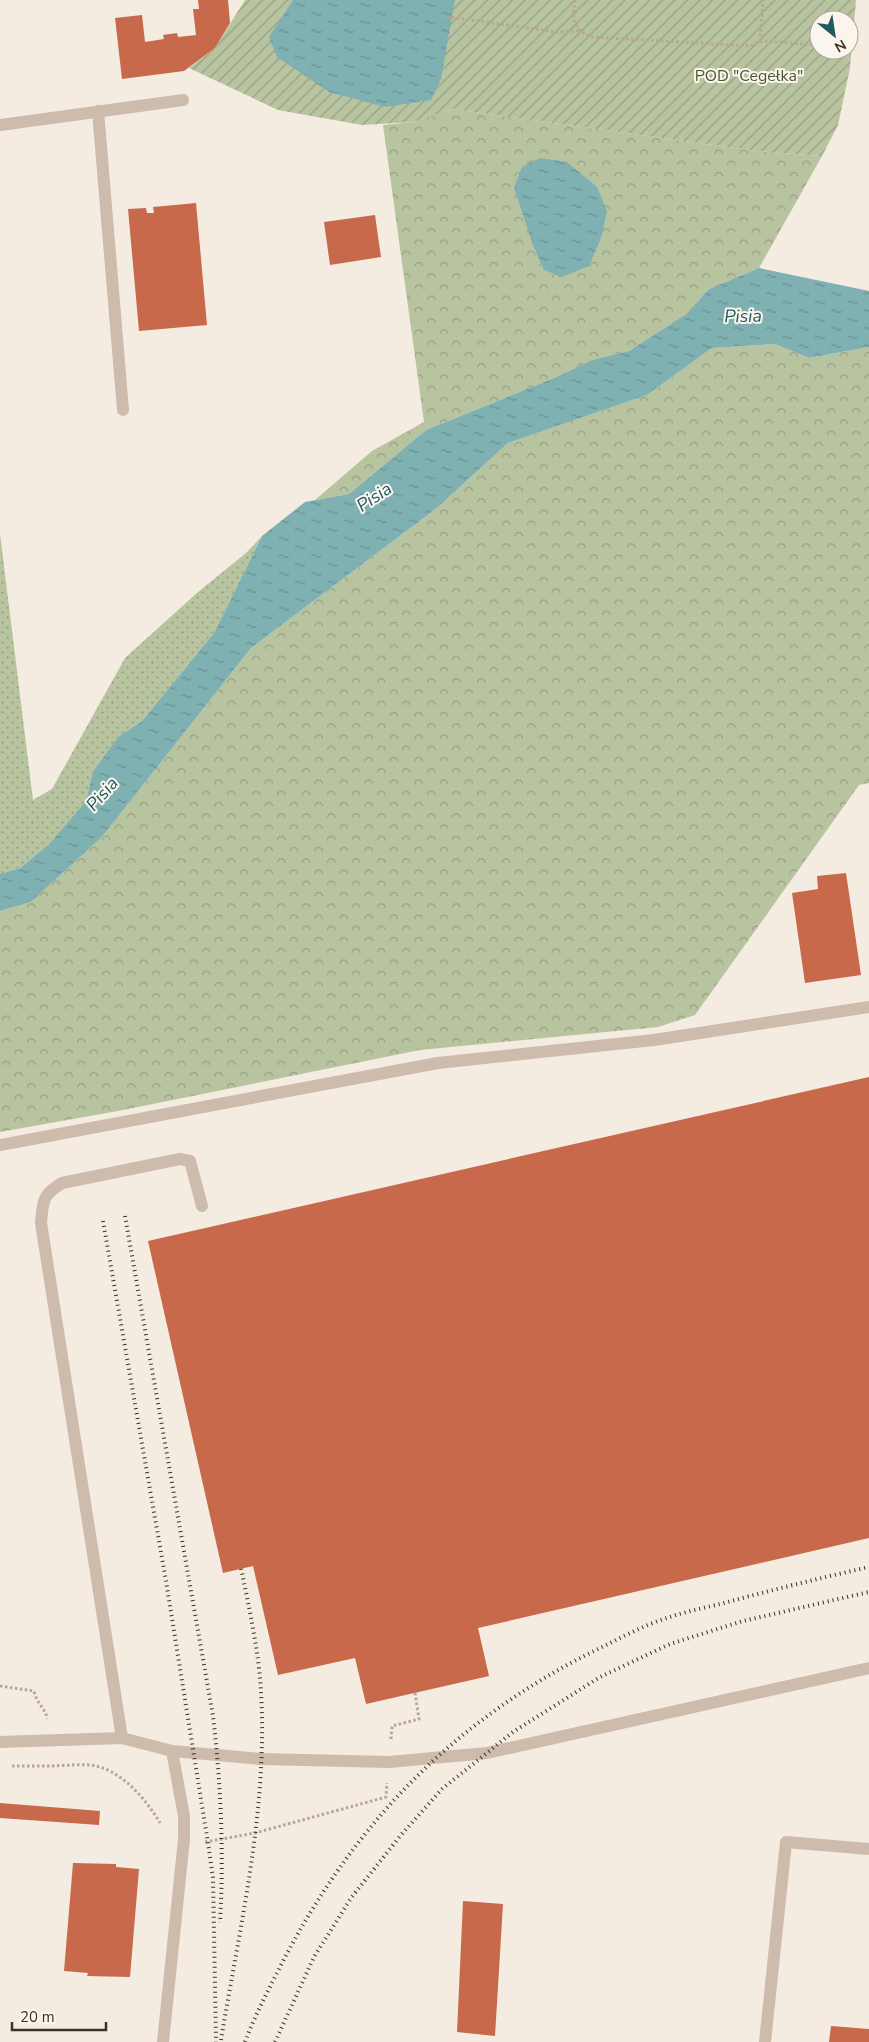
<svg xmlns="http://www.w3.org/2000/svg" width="869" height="2042" viewBox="0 0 869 2042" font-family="'Nunito Sans',sans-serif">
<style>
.grass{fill:url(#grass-dots)}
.forest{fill:url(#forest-crowns)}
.garden{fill:url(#garden-furrows);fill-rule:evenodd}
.water{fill:url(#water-ripples)}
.building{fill:#c8694b}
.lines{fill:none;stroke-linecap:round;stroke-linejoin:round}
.path{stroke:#b9a596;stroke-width:3;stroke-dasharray:2.5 2.5;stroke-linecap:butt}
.service{stroke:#cdbbac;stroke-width:12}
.rail{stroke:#3b302b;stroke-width:4;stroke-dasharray:1 4;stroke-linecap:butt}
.labels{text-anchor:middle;stroke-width:4;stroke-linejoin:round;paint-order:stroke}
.park-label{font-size:16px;fill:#4a5a2e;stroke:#fbf5ee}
.water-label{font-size:18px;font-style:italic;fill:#1f5a5e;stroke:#fbf5ee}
</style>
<defs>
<pattern id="grass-dots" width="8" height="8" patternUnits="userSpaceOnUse" patternTransform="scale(1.25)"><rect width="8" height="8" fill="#b8c4a0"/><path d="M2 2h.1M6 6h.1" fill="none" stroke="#97a083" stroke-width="1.8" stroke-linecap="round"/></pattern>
<pattern id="forest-crowns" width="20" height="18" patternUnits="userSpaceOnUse" patternTransform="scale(1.25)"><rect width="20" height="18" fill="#b8c4a0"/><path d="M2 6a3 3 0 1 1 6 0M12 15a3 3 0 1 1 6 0" fill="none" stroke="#97a083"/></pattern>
<pattern id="garden-furrows" width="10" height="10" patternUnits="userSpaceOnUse" patternTransform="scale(1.25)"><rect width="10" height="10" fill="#b8c4a0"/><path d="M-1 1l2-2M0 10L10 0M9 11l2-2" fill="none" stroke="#97a083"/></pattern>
<pattern id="water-ripples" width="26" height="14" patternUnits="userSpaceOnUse" patternTransform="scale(1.25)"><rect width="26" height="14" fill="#7fb0b2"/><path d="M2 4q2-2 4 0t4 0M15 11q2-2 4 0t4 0" fill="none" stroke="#699091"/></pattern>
</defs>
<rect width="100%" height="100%" fill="#f4ebe1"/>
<!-- grass -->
<path class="grass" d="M 0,534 L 33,800 L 52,789 L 125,658 L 198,592 L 246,553 L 262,536 L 214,633 L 142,721 L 118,737 L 93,771 L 86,801 L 49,844 L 20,868 L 0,874 Z"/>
<!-- forest -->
<path class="forest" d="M 452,109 L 757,151 L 822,156 L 759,268 L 709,289 L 686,314 L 629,351 L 592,360 L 554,378 L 426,430 L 349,494 L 315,500 L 372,451 L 424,422 L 383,125 L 413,122 Z
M 775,344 L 809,358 L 869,347 L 869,783 L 859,785 L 695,1015 L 658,1027 L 420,1050 L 118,1111 L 0,1132 L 0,911 L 31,902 L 102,837 L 251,648 L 437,508 L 508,443 L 647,395 L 712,348 Z"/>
<!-- garden -->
<path class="garden" d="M 245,0 L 856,0 L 850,68 L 838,125 L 822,156 L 757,151 L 452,109 L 413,122 L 362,125 L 278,110 L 189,68 L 215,48 ZM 819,20 L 849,20 L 849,50 L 819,50 Z"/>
<!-- water -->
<path class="water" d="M 293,0 L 455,0 L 441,79 L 431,100 L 385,107 L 329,92 L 277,57 L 269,37 Z
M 540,158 L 567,162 L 597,187 L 607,211 L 601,238 L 589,266 L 562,277 L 544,270 L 532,243 L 514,187 L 522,167 Z
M 759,268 L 869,291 L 869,347 L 809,358 L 775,344 L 712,348 L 647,395 L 508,443 L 437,508 L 251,648 L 102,837 L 31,902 L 0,911 L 0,874 L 20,868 L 49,844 L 86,801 L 93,771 L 118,737 L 142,721 L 214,633 L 262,536 L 305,502 L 349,494 L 426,430 L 554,378 L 592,360 L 629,351 L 686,314 L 709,289 Z"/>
<!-- building -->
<path class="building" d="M 198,0 L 228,0 L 230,23 L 215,48 L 184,71 L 122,79 L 115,18 L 142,15 L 145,42 L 164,39 L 163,35 L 177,33 L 178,37 L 196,35 L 193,9 L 199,9 Z
M 196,203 L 207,325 L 139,331 L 128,209 L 146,208 L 147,213 L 154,213 L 153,207 Z
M 375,215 L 381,257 L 330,265 L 324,222 Z
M 846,873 L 861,975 L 805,983 L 792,893 L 818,889 L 817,876 Z
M 869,1077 L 869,1538 L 478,1628 L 489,1676 L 366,1704 L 355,1658 L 278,1675 L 253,1566 L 223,1573 L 148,1241 Z
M 0,1803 L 100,1811 L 99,1825 L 0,1818 Z
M 73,1863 L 116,1864 L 116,1867 L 139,1869 L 130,1977 L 87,1976 L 88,1973 L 64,1971 Z
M 463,1901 L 503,1904 L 495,2036 L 457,2032 Z
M 831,2026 L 869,2029 L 869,2042 L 829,2042 Z"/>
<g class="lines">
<!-- path -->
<path class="path" d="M 575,0 C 573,20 571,27 591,37 L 750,46 L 760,41 L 763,0
M 442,16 L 557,32 L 578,31
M 760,41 L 819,45
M 0,1686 L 34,1691 C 36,1703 47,1710 47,1719
M 391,1739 L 392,1726 L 419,1719 L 415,1693
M 12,1766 L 47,1766
M 47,1766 C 61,1766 76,1764 90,1765 C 120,1768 146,1799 160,1823
M 205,1842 L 255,1833 L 386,1797 L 387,1783"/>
<!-- service -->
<path class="service" d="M 98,111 L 123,410
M 0,125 L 183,100
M 0,1145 L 438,1063 L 654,1040 L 869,1007
M 122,1738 L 41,1223 C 43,1201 42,1195 62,1183 L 180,1159 L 190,1161 L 202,1206
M 0,1742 L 122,1738 L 172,1751 L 184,1816 L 184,1839 L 163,2042
M 172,1751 L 261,1759 L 389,1762 L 487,1753 L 869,1668
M 765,2042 L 786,1842 L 869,1849"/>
<!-- rail -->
<path class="rail" d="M 125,1216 L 213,1716 C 221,1785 224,1853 220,1923
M 103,1221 L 166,1581 L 208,1843 L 213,1878 L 216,2042
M 221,2040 C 240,1925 268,1809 261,1692 C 259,1653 249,1607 241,1568
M 245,2042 C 255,2015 269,1989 282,1963 C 356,1821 455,1719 600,1648 C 621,1638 642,1626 664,1619 C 683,1612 704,1608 724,1603 C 772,1590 820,1578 869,1567
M 275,2042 L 314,1957 L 351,1898 L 401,1835 L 442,1789 L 513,1732 L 600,1677 L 670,1644 L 743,1621 L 869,1592"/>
</g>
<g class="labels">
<!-- park labels -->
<g class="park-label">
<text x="749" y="81">POD "Cegełka"</text>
</g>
<!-- water labels -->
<g class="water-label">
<text transform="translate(743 316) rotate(-1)" y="6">Pisia</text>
<text transform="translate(374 497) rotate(-34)" y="6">Pisia</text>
<text transform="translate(102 794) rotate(-49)" y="6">Pisia</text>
</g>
</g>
<!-- north arrow -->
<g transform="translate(834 35) rotate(150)"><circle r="24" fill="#fbf5ee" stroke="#aea6a0"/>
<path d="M0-4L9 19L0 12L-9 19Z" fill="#1f5a5e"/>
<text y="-8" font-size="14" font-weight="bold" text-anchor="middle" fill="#3b302b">N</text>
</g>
<!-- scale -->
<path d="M12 2022v8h94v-8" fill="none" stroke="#3b302b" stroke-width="2.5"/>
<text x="20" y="2022" font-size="15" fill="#3b302b" stroke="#fbf5ee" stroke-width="4" paint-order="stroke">20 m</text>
</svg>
